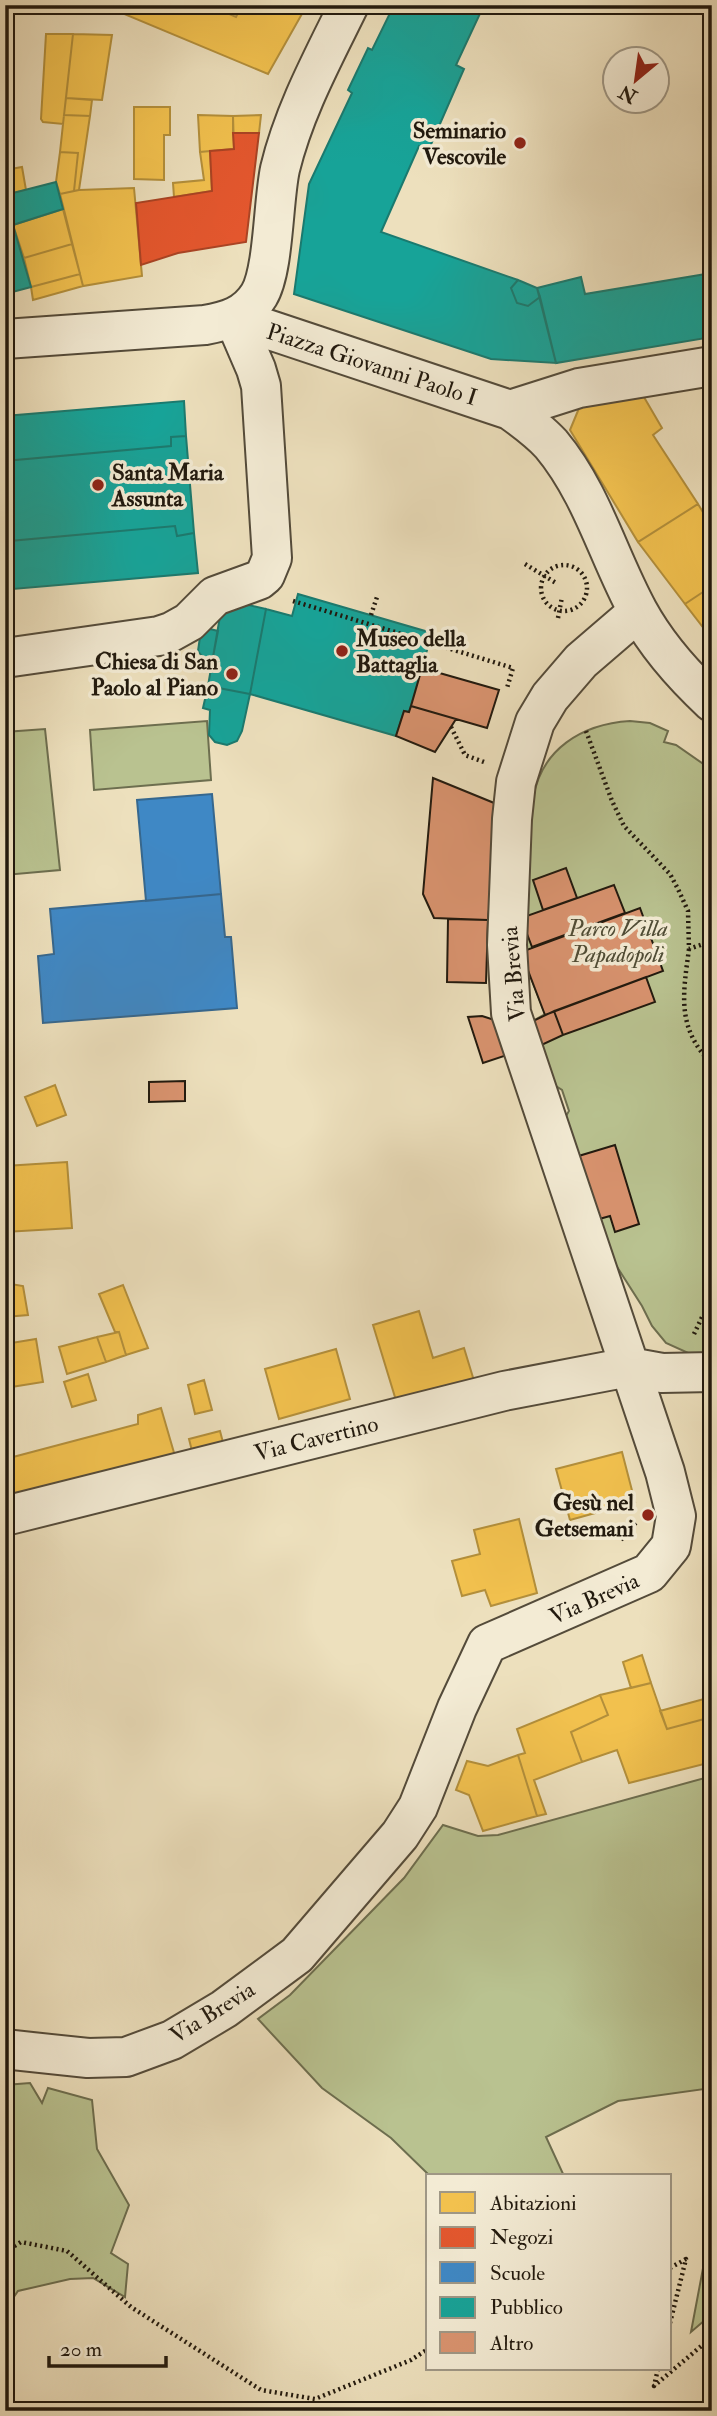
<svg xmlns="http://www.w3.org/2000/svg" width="717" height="2416" viewBox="0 0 717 2416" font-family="'IM FELL Double Pica',serif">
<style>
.green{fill:#b9c290;stroke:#6d6e4f;stroke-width:2}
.homes{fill:#f2c14e;stroke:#b38f3b;stroke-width:2}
.shops{fill:#e4572e;stroke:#aa4424;stroke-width:2}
.schools{fill:#3f88c5;stroke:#36678e;stroke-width:2}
.public{fill:#17a398;stroke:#1a7a6f;stroke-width:2}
.building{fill:#d9936f;stroke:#21190e;stroke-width:2}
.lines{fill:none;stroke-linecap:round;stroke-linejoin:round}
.minor-casing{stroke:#544b3a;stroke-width:42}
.path{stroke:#21190e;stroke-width:4.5;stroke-dasharray:2 3.5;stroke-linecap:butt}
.minor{stroke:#f3ebd4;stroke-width:38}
.poi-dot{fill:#8f2418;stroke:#f3ebd4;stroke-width:2.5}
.labels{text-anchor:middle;stroke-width:7;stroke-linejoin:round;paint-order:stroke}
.poi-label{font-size:23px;font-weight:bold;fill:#21190e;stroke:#f3ebd4;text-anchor:end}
.street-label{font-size:23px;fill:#21190e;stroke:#f3ebd4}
.park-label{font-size:23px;font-style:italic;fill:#4f4c35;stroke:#f3ebd4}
</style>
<rect width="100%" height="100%" fill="#ede0bd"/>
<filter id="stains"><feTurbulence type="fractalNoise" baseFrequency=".00286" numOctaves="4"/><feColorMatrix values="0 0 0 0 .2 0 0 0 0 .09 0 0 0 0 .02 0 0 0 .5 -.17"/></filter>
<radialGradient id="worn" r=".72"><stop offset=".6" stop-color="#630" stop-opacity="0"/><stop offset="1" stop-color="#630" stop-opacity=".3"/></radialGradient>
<!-- green -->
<path class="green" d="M 207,721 L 211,780 L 94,790 L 90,730 Z
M 630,721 L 650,723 L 668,731 L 664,742 L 676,745 L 712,770 L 712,1358 L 697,1357 L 666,1343 L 652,1326 L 642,1306 L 598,1237 L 563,1121 L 569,1111 L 562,1090 L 551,1083 L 533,1021 L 545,1014 L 521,952 L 533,799 C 541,749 582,724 630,721 Z
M 45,729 L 60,870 L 5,875 L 5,732 Z
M 712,1776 L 712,2088 L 618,2101 L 546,2137 L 564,2176 L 430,2176 L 391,2138 L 322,2088 L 258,2019 L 290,1995 L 404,1878 L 443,1825 L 478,1836 L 498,1835 Z
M 30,2083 L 42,2103 L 48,2088 L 92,2100 L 97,2149 L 129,2205 L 111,2253 L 128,2264 L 125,2297 L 93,2278 L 70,2279 L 18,2291 L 11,2301 L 5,2302 L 5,2085 Z
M 712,2254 L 712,2314 L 691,2332 L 704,2263 Z"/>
<!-- homes -->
<path class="homes" d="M 76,5 L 119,5 L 117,11 Z
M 119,5 L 209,5 L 236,17 L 242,5 L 307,5 L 268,74 L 117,11 Z
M 46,34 L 73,34 L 63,124 L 43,122 L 41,119 Z
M 73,34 L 112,35 L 102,100 L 66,98 Z
M 66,98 L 92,100 L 90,116 L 64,115 Z
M 134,107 L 170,107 L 170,135 L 164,135 L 164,180 L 134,179 Z
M 64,115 L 90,116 L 79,190 L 74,191 L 78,153 L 60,152 Z
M 198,115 L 233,116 L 234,149 L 200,152 Z
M 261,115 L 259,133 L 233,133 L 233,116 Z
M 210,151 L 212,191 L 174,197 L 173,183 L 204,180 L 200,152 Z
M 60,152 L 78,153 L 74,191 L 60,194 L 56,182 Z
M 22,167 L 26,190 L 5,195 L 5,170 Z
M 134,188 L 142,276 L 83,286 L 60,194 L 79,190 Z
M 63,209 L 72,244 L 24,258 L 13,225 Z
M 72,244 L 80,274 L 31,287 L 24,258 Z
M 80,274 L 83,286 L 33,300 L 31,287 Z
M 641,392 L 662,428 L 653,435 L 698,504 L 638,542 L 570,430 L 582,401 Z
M 698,504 L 712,527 L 712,586 L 685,604 L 638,542 Z
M 712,586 L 712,639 L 685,604 Z
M 55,1085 L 66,1115 L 37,1126 L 25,1097 Z
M 67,1162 L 72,1228 L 5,1232 L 5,1166 Z
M 5,1283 L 23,1286 L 28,1315 L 5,1317 Z
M 123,1285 L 148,1348 L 126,1355 L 119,1332 L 115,1332 L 99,1294 Z
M 419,1311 L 433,1358 L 464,1348 L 475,1384 L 398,1407 L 373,1325 Z
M 119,1332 L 126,1355 L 106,1362 L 97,1337 Z
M 97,1337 L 106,1362 L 67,1374 L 59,1347 Z
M 36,1339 L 43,1382 L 5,1388 L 5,1344 Z
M 336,1349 L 350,1399 L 279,1419 L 265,1369 Z
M 88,1374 L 96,1400 L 72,1407 L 64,1382 Z
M 204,1380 L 212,1410 L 195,1414 L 188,1385 Z
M 161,1408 L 177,1463 L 5,1503 L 5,1434 L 13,1457 L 138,1424 L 138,1415 Z
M 220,1431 L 225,1450 L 194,1459 L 189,1439 Z
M 622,1452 L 635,1502 L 570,1520 L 556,1469 Z
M 519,1519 L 537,1593 L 491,1606 L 485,1590 L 462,1596 L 452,1561 L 480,1554 L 474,1530 Z
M 642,1655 L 651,1683 L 631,1688 L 623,1662 Z
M 651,1683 L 667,1729 L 708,1718 L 712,1733 L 712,1762 L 629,1783 L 617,1750 L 582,1762 L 571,1732 L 608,1715 L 600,1695 Z
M 600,1695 L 608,1715 L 571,1732 L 582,1762 L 534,1780 L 546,1814 L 537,1816 L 518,1755 L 525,1753 L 517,1729 Z
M 704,1699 L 708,1718 L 667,1729 L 660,1711 Z
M 518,1755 L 537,1816 L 483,1831 L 469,1795 L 456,1790 L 467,1761 L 488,1766 Z"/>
<!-- shops -->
<path class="shops" d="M 233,133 L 259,133 L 246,242 L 178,253 L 141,265 L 136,203 L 212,191 L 210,151 L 234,149 Z"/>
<!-- schools -->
<path class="schools" d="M 706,5 L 712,5 L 712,42 Z
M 212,794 L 221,894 L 146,901 L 137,800 Z
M 221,894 L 225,937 L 231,937 L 237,1008 L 43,1023 L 38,956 L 54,954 L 50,909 Z"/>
<!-- public -->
<path class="public" d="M 394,5 L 484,5 L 456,65 L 464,69 L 429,149 L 419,146 L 381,232 L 518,280 L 511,288 L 517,303 L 528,306 L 540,297 L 556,363 L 491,359 L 294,294 L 309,184 L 352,93 L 348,90 L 368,48 L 372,50 Z
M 56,182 L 63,209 L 13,225 L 31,287 L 5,294 L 5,195 Z
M 712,273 L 712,337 L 556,363 L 537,288 L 581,277 L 585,294 Z
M 518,280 L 537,288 L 540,297 L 528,306 L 517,303 L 511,288 Z
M 184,401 L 186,436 L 171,437 L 171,446 L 5,461 L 5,416 Z
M 186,436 L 194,533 L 177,536 L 175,526 L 10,541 L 5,461 L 171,446 L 171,437 Z
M 5,489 L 10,541 L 5,541 Z
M 175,526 L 177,536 L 194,533 L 198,573 L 13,589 L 10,541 Z
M 5,541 L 10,541 L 14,604 L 5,605 Z
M 298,594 L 432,633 L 409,712 L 404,711 L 396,736 L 250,694 L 266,609 L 292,616 Z
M 223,599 L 266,609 L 250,694 L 208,686 Z
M 210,629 L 218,631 L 212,662 L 205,660 L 198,651 L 200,637 Z
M 208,686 L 250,694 L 242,731 L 237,741 L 227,745 L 215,742 L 209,735 L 210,710 L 203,708 Z"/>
<!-- building -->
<path class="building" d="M 422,668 L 499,690 L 487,728 L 411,706 Z
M 411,706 L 456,719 L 435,752 L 396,736 L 404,711 L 409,712 Z
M 433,778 L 499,805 L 488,920 L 434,918 L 423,894 Z
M 566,868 L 577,898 L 543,910 L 533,880 Z
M 614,885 L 625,913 L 532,947 L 521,918 Z
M 640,908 L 663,971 L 545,1015 L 521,952 Z
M 448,919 L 488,920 L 486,983 L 447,982 Z
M 646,977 L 655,1002 L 563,1035 L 554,1011 Z
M 554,1011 L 563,1035 L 535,1048 L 533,1021 Z
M 482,1016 L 501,1022 L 516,1052 L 483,1063 L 468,1017 Z
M 185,1081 L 185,1101 L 149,1102 L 149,1082 Z
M 615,1145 L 639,1224 L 615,1232 L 610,1216 L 592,1221 L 572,1158 Z"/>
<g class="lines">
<!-- minor casing -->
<g class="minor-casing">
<path id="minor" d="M 234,318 L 510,410 C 524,420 539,431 551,444 C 592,493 608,556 638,611 C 656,644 684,676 712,702
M 5,339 L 205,325 C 227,321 246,316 259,295 C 274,270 273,201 280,169 C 294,111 323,58 349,5
M 510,410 L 579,388 L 712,366
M 5,658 L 159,636 L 171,632 L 189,622 L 215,596 L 259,580 L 265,575 L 272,558 L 261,386 L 256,369 L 234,318
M 5,1516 L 504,1391 L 629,1367 L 662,1373 L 712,1372
M 5,2051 L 13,2050 L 88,2058 L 126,2057 L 172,2040 L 224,2009 L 297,1955 L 400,1835 L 418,1807 L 457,1708 L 487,1644 L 649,1573 L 671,1546 L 676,1516 L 665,1472 L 511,1013 L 507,945 L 512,819 L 516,782 L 535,722 L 550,697 L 581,661 L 638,612"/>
</g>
<!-- path -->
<path class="path" d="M 525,564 L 556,583
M541 588a23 23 0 1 1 46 0a23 23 0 1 1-46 0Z
M 293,601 L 513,668 L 507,688
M 371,615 L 377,597
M 558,618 L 562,597
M 451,727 L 465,755 L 484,762
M 586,731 L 612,801 L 624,826 L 670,874 L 678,889 L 688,911 L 689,949 L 712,941
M 689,949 C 683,994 676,1028 712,1064
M 694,1334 L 703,1315 L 712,1306
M 621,1540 L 628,1529 L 636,1523
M 5,2252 L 21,2242 L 67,2251 L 131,2307 L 261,2390 L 315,2399 L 411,2360 L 428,2349
M 670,2268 L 686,2259 L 670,2323
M 658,2369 L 654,2386 L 712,2337"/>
<!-- minor -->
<use href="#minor" class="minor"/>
</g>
<!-- markers -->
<g class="poi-dot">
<circle cx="520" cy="143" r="7"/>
<circle cx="98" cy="485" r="7"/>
<circle cx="342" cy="651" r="7"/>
<circle cx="232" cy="674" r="7"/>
<circle cx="648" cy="1515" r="7"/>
</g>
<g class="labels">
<!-- poi labels -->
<g class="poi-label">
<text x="506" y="138">Seminario<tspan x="506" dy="26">Vescovile</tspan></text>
<text x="112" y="480" text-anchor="start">Santa Maria<tspan x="112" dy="26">Assunta</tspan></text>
<text x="356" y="646" text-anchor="start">Museo della<tspan x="356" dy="26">Battaglia</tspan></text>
<text x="218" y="669">Chiesa di San<tspan x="218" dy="26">Paolo al Piano</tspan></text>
<text x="634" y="1510">Gesù nel<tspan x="634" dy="26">Getsemani</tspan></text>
</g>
<!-- street labels -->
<g class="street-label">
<text transform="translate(372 364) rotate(18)" y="8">Piazza Giovanni Paolo I</text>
<text transform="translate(513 974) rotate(-95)" y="8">Via Brevia</text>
<text transform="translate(316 1438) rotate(-14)" y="8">Via Cavertino</text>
<text transform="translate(594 1598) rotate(-24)" y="8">Via Brevia</text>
<text transform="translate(212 2012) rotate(-32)" y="8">Via Brevia</text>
</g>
<!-- park labels -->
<g class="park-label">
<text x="618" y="936">Parco Villa<tspan x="618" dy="26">Papadopoli</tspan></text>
</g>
</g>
<!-- margin -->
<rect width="717" height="2416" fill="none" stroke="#ede0bd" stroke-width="28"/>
<rect x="7" y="7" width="703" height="2402" fill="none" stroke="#21190e" stroke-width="3.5"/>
<rect x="14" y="14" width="689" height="2388" fill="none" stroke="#21190e" stroke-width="2"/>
<!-- legend -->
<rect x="426" y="2174" width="245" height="196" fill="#f3ebd4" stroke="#9f9785" stroke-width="2"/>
<rect x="440" y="2192" width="35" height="21" fill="#f2c14e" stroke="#9f9785" stroke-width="2"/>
<text x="490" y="2210" font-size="21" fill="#21190e">Abitazioni</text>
<rect x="440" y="2227" width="35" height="21" fill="#e4572e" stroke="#9f9785" stroke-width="2"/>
<text x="490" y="2244" font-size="21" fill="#21190e">Negozi</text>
<rect x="440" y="2262" width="35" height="21" fill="#3f88c5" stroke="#9f9785" stroke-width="2"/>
<text x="490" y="2280" font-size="21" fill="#21190e">Scuole</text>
<rect x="440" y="2297" width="35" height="21" fill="#17a398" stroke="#9f9785" stroke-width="2"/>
<text x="490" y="2314" font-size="21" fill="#21190e">Pubblico</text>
<rect x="440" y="2332" width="35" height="21" fill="#d9936f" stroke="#9f9785" stroke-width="2"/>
<text x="490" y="2350" font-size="21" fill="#21190e">Altro</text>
<!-- north arrow -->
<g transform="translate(636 80) rotate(209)"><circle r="33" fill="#f3ebd4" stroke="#9f9785" stroke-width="2"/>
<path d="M0-5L12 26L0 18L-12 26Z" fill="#8f2418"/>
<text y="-10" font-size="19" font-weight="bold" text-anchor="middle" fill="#21190e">N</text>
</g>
<!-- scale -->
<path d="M49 2356v10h117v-10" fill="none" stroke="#21190e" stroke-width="3.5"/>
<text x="60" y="2356" font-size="21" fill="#21190e" stroke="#f3ebd4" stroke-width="5" paint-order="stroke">20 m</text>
<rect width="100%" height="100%" filter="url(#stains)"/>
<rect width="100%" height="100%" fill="url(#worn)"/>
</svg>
